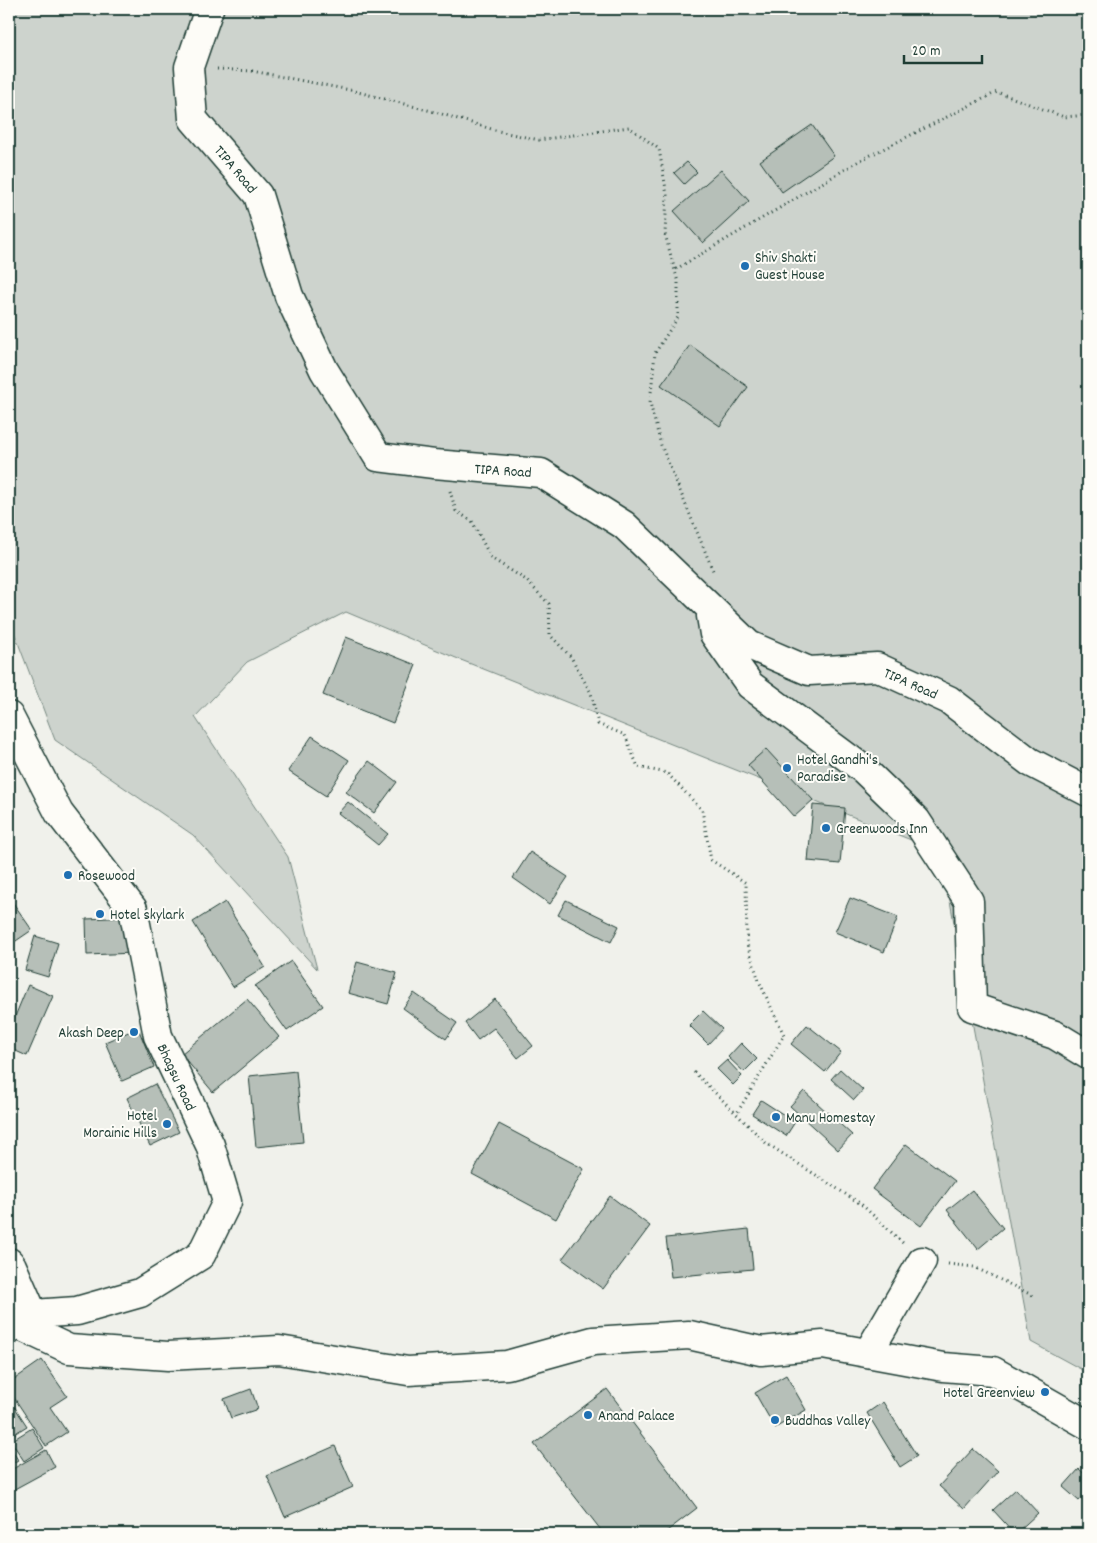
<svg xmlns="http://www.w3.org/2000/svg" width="1097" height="1543" viewBox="0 0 1097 1543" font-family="Dekko,sans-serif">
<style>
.green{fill:#cdd3cd;stroke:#768880}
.building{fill:#b6bfb8;stroke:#1f3d34}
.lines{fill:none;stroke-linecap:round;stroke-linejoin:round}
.minor-casing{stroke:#1f3d34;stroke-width:31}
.path{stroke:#1f3d34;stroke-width:3;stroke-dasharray:1 4;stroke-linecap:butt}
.minor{stroke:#fdfcf7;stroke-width:28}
.poi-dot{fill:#1f6fb2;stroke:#fdfcf7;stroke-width:2}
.labels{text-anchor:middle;stroke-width:4;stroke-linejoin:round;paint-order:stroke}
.street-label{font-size:15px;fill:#1f3d34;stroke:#fdfcf7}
.poi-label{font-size:15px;fill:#1f3d34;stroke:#fdfcf7;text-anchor:start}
</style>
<rect width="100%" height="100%" fill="#f0f1eb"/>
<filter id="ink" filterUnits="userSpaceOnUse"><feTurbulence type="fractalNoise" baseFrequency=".02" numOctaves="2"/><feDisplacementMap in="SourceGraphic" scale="10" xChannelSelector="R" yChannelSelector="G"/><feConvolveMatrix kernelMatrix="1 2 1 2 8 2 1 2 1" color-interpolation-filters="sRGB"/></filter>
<g filter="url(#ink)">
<!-- green -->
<path class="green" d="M 9,9 L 1088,9 L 1088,1373 L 1031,1342 L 941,852 L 456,658 L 346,612 L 247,662 L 195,717 L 288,857 L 317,969 L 193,835 L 55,740 L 9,619 Z"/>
<!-- building -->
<path class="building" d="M 812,125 L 834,156 L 782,192 L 760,161 Z
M 687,162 L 697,172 L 684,184 L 674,173 Z
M 721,170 L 749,201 L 703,243 L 674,211 Z
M 690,345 L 748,387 L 720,426 L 661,385 Z
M 346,637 L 416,665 L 393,723 L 323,695 Z
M 312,736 L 349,760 L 326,796 L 288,771 Z
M 766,749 L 813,800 L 794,817 L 748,765 Z
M 369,761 L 397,782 L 374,813 L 346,792 Z
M 348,802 L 388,834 L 378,845 L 338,813 Z
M 813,805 L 845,808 L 840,864 L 808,861 Z
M 530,852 L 568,877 L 550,904 L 513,878 Z
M 9,897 L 32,930 L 10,945 L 9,944 Z
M 850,898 L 898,917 L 884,952 L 835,932 Z
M 566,900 L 619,926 L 611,942 L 558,915 Z
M 225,902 L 265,967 L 233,987 L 193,922 Z
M 133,917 L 134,953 L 87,955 L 86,919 Z
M 35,936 L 58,943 L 48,977 L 25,970 Z
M 291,961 L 323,1006 L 287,1031 L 255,986 Z
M 357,962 L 397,973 L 388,1004 L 348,993 Z
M 28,985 L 53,996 L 27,1056 L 9,1048 L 9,1031 Z
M 414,993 L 457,1023 L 446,1039 L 403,1008 Z
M 247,999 L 279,1037 L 213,1092 L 181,1054 Z
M 495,999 L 533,1046 L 518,1058 L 494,1028 L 478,1040 L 465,1023 Z
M 703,1011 L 722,1029 L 708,1044 L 689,1025 Z
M 807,1025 L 841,1052 L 825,1072 L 791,1044 Z
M 138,1028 L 154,1067 L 122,1081 L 105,1042 Z
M 741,1043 L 757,1059 L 744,1072 L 728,1057 Z
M 727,1060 L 742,1076 L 733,1085 L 717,1069 Z
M 840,1069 L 863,1090 L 854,1100 L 831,1079 Z
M 296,1071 L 303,1142 L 256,1147 L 249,1076 Z
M 155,1084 L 179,1132 L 150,1146 L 127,1098 Z
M 804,1091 L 852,1135 L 838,1150 L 790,1106 Z
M 761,1100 L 795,1122 L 786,1136 L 752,1114 Z
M 499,1124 L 584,1169 L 556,1219 L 472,1174 Z
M 906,1144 L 955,1181 L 921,1226 L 872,1189 Z
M 972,1190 L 1003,1228 L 978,1249 L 947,1210 Z
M 610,1196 L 650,1226 L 603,1289 L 562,1259 Z
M 749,1229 L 753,1269 L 671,1277 L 666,1238 Z
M 42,1360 L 67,1396 L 50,1407 L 67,1432 L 46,1446 L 9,1390 L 9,1383 Z
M 786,1375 L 806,1410 L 775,1428 L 755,1393 Z
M 1088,1375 L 1088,1388 L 1082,1382 Z
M 251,1389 L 258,1409 L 231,1418 L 224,1399 Z
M 607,1389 L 697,1508 L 663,1534 L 604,1534 L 534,1444 Z
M 883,1402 L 917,1456 L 900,1467 L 867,1413 Z
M 12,1403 L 27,1426 L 9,1437 L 9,1405 Z
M 32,1428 L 44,1448 L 24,1461 L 11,1441 Z
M 9,1445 L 18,1460 L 9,1465 Z
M 335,1446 L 353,1487 L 285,1517 L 267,1476 Z
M 973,1449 L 998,1471 L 964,1509 L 939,1486 Z
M 46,1450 L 55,1467 L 9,1492 L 9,1471 Z
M 1079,1469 L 1088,1477 L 1088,1491 L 1079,1501 L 1063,1487 Z
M 1016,1489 L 1038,1513 L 1015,1534 L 993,1510 Z"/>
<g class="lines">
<!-- minor casing -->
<g class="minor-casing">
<path id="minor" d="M 209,9 L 189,67 L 193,119 L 258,195 L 289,296 L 324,370 L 378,457 L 434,464 L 541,473 L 624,525 L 749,645 L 809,671 L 877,667 L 949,700 L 1030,762 L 1088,792
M 711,616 L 714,634 L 750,685 L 863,769 L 916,820 L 969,901 L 972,1007 L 1055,1035 L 1088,1055
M 9,716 L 59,813 L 133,909 L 158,1036 L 210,1145 L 227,1202 L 201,1255 L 140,1293 L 77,1311 L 33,1314 L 9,1330
M 9,1262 L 12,1266 L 33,1314
M 18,1325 L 69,1349 L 168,1356 L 279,1350 L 408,1371 L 507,1365 L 593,1341 L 689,1335 L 761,1351 L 823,1345 L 943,1367 L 993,1371 L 1088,1425
M 868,1353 L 922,1261"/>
</g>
<!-- path -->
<path class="path" d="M 217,69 L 252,71 L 350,90 L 435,112 L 498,131 L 539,140 L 629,127 L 659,149 L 667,195 L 665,234 L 678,282 L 678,317 L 655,353 L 650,403 L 661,445 L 714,573
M 676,269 L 861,160 L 997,92 L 1064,117 L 1088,115
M 450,491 L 456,511 L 472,521 L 491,558 L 526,580 L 549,604 L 550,635 L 571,657 L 591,693 L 598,724 L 625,735 L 638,767 L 667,773 L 702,810 L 711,860 L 746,883 L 747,944 L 759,981 L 784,1035 L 737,1113
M 694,1072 L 766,1143 L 861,1204 L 904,1244
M 948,1264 L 974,1267 L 1034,1296"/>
<!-- minor -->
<use href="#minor" class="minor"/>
</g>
</g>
<!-- markers -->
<g class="poi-dot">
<circle cx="745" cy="266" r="5"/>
<circle cx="787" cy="768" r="5"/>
<circle cx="826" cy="828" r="5"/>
<circle cx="68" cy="875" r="5"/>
<circle cx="100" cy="914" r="5"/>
<circle cx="134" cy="1032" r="5"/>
<circle cx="776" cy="1117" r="5"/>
<circle cx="167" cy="1124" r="5"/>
<circle cx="1045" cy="1392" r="5"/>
<circle cx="588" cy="1415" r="5"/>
<circle cx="775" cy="1420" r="5"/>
</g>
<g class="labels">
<!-- street labels -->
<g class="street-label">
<text transform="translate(236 169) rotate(50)" y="5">TIPA Road</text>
<text transform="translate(503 470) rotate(4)" y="5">TIPA Road</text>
<text transform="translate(911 683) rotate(24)" y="5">TIPA Road</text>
<text transform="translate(177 1077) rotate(65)" y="5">Bhagsu Road</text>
</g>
<!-- poi labels -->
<g class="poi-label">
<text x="755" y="262">Shiv Shakti<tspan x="755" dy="17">Guest House</tspan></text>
<text x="797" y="764">Hotel Gandhi's<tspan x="797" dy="17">Paradise</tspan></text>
<text x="836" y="833">Greenwoods Inn</text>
<text x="78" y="880">Rosewood</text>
<text x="110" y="919">Hotel skylark</text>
<text x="124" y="1037" text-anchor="end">Akash Deep</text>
<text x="157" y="1120" text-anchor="end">Hotel<tspan x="157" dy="17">Morainic Hills</tspan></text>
<text x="786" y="1122">Manu Homestay</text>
<text x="1035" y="1397" text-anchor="end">Hotel Greenview</text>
<text x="598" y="1420">Anand Palace</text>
<text x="785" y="1425">Buddhas Valley</text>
</g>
</g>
<!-- margin -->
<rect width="1097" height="1543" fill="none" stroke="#fdfcf7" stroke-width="30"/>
<rect x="15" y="15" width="1067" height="1513" fill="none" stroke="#1f3d34" stroke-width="2" filter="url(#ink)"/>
<!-- scale -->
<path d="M904 55v8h78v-8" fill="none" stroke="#1f3d34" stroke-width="2.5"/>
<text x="912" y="55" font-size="15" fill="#1f3d34" stroke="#fdfcf7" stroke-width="4" paint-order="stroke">20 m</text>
</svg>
